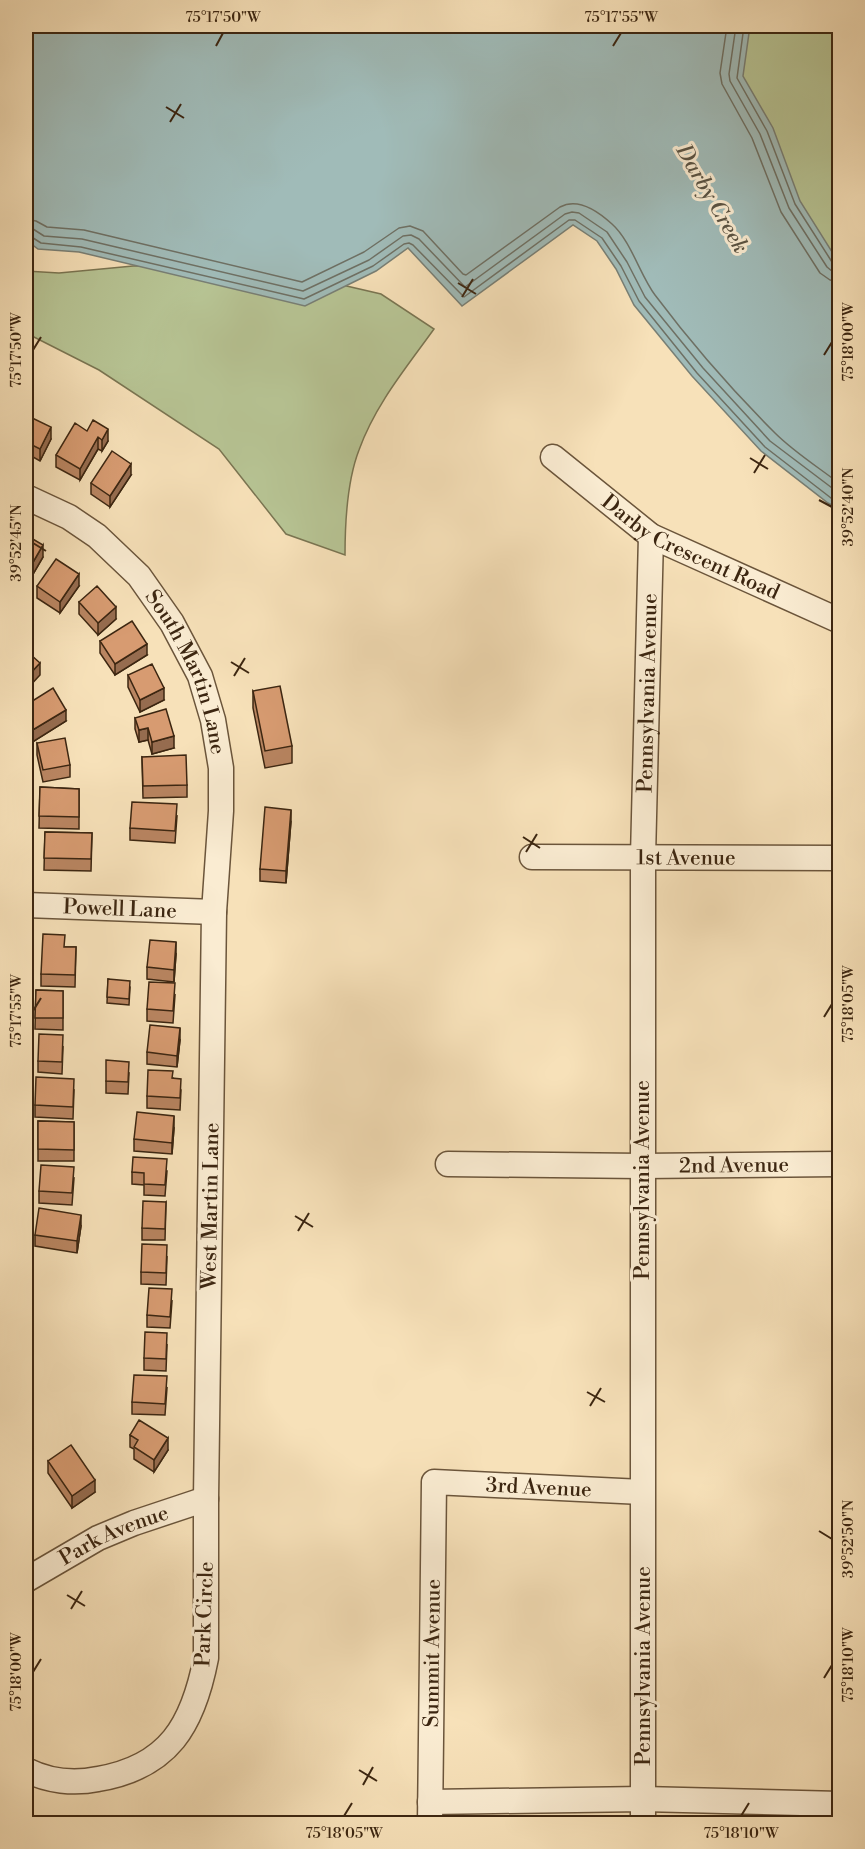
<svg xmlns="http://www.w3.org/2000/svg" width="865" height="1849" viewBox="0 0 865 1849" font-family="'Libre Bodoni',serif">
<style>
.green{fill:#b7c494;stroke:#7a7552;stroke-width:1.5}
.water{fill:#a0bbb8;stroke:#787f75;stroke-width:1.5}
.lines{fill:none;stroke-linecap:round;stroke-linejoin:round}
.shore{stroke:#6e7064;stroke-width:1.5}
.minor-casing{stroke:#6b553b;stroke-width:27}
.minor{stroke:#faecd2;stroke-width:24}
.wall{fill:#b98561;stroke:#3c2611;stroke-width:1.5}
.shaded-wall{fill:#966c4f;stroke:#3c2611;stroke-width:1.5}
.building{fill:#d79b71;stroke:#3c2611;stroke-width:1.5}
.ticks{fill:none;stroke:#3c2611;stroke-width:2}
.labels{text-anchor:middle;stroke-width:6;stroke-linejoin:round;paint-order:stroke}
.street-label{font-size:21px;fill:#3c2611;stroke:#faecd2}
.water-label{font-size:22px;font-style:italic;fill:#5a5343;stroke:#faecd2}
.neatline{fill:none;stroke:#3c2611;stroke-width:2}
.ticks-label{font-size:15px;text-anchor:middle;fill:#3c2611}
</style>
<rect width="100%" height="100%" fill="#f7e1b9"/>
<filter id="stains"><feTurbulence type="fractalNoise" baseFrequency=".00333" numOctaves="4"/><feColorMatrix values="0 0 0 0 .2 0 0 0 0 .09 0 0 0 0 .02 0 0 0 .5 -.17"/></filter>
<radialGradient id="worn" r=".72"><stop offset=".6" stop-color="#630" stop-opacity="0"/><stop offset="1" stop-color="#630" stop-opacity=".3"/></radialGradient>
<!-- green -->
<path class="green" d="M 743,26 L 839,26 L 839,289 L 740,174 Z
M 256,265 L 381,294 L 434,329 C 406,368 375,405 359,450 C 347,481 345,522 345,555 L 286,534 L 219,449 L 99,370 L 26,333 L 26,271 L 59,273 L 133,266 Z"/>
<!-- water -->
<path class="water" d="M 26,26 L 750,26 L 743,76 L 773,128 L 800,201 L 839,263 L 839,509 L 828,503 L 761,451 L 692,376 L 634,305 L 616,269 L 597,241 L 573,225 L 462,306 L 408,248 L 376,271 L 305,306 L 79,252 L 38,249 L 26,240 Z"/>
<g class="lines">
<!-- shore -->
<path class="shore" d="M 727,26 L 720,73 L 722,84 L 752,138 L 781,212 L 820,273 L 830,280 L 840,282
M 736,26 L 729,74 L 730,81 L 760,134 L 789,208 L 827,267 L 833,272 L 840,273
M 744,26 L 737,78 L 767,131 L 795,204 L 832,262 L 840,265
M 26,219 L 36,221 L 47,227 L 84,230 L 302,282 L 364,252 L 399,228 L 410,226 L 423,231 L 463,274 L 466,275 L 560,207 C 578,197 599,212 612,224 C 631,241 640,275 655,295 C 691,343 732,390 775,433 C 794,452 818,467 840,484
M 26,228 L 33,229 L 44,236 L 82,239 L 303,291 L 369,260 L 403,236 L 411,235 L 419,239 L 465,287 L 565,214 L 572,212 L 579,213 L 607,232 L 627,262 L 645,297 L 703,368 L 770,441 L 840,494
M 26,236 L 30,236 L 41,243 L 81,247 L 304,299 L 373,266 L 404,244 L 409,243 L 413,245 L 464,297 L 569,220 L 575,220 L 602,238 L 621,266 L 639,301 L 697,373 L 765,447 L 831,498 L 840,503"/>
<!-- minor casing -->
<g class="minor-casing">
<g id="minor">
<path id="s1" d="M 553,457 L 651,536 L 840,621"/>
<path id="s2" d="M 26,497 L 69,517 L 97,536 L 139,576 L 172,623 L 200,676 L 213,720 L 221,768 L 221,811 L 214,912 L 206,1499 L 206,1658 C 193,1725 169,1767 98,1779 C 74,1784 48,1781 26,1770"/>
<path id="s3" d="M 532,857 L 840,858"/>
<path id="s4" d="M 26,905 L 214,912"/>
<path id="s5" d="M 448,1164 L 642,1166 L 840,1164"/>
<path id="s6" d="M 26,1580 L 98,1538 L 134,1523 L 206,1499"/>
<path d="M 430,1802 L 643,1799 L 840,1804"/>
<path id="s7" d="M 430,1824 L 434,1482 L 642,1492"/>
<path id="s8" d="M 643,1824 L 643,857 L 651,536"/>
</g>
</g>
<!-- minor -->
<use href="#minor" class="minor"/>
</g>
<!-- wall -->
<path class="wall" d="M 26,417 L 51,439 L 40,461 L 26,453 Z
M 87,431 L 108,441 L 102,451 L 98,449 L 80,480 L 56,467 L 56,455 Z
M 131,475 L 110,507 L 91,494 L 91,483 Z
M 26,535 L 43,557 L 32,576 L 26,572 Z
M 37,586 L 79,586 L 60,613 L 37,598 Z
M 79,602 L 116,619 L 98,635 L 79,614 Z
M 100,641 L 147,655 L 115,675 L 100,653 Z
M 128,675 L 164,700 L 140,712 L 128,687 Z
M 253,691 L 292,746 L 292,763 L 265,768 L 253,708 Z
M 26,705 L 66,721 L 31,743 L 26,735 Z
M 135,718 L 174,748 L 152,754 L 148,740 L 139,742 L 135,729 Z
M 37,743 L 70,765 L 70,777 L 43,782 L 37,755 Z
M 142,757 L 187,785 L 187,797 L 143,798 Z
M 40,787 L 79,789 L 79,829 L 39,828 Z
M 177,816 L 175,843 L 130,840 L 130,828 Z
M 291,821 L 286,883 L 260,881 L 260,869 Z
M 45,832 L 92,833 L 91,871 L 44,870 Z
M 65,947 L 76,947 L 75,987 L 41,986 L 41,974 Z
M 176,954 L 174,982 L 147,979 L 147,967 Z
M 108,979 L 130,987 L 129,1005 L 107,1003 Z
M 36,990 L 63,991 L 63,1030 L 35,1029 Z
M 175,995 L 173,1023 L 147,1021 L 147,1009 Z
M 180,1040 L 177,1067 L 147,1064 L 147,1052 Z
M 63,1047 L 62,1074 L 38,1072 L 38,1061 Z
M 129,1073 L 128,1094 L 106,1093 L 106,1081 Z
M 173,1078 L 181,1090 L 180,1110 L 147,1108 L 147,1096 Z
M 74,1090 L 73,1119 L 35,1117 L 35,1105 Z
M 38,1121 L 74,1122 L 74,1161 L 38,1161 Z
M 174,1128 L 172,1154 L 134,1151 L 134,1139 Z
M 167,1171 L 165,1196 L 144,1195 L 144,1185 L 132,1184 L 132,1172 Z
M 74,1178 L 72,1205 L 39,1203 L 39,1191 Z
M 166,1202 L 165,1240 L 142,1240 L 142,1228 Z
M 81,1226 L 77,1253 L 35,1246 L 35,1235 Z
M 167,1257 L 166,1285 L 141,1284 L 141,1272 Z
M 172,1301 L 170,1328 L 147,1327 L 147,1315 Z
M 167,1345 L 166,1371 L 144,1370 L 144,1358 Z
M 167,1388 L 165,1415 L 132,1414 L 132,1402 Z
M 130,1435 L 168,1450 L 154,1472 L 134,1459 L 134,1449 L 130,1447 Z
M 48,1461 L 95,1492 L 72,1508 L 48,1473 Z"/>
<!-- shaded-wall -->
<path class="shaded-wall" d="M 51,427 L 51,439 L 40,461 L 40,449 Z
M 108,429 L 108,441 L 102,451 L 102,440 Z
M 98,437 L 98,449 L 80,480 L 80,469 Z
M 131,464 L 131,475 L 110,507 L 110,496 Z
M 43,545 L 43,557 L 32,576 L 32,564 Z
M 79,574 L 79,586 L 60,613 L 60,602 Z
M 116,607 L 116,619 L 98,635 L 98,623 Z
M 147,644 L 147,655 L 115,675 L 115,664 Z
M 40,663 L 40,675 L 26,690 L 26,678 Z
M 164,688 L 164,700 L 140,712 L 140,700 Z
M 66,710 L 66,721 L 31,743 L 31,731 Z
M 148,728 L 148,740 L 139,742 L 139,730 Z
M 174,736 L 174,748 L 152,754 L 152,742 Z
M 291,810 L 291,821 L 286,883 L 286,871 Z
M 176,942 L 176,954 L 174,982 L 174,970 Z
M 180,1028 L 180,1040 L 177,1067 L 177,1056 Z
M 174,1116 L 174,1128 L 172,1154 L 172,1143 Z
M 81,1215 L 81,1226 L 77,1253 L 77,1241 Z
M 168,1438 L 168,1450 L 154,1472 L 154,1460 Z
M 95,1480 L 95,1492 L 72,1508 L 72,1496 Z"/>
<!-- building -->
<path class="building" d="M 26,415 L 51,427 L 40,449 L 26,442 Z
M 93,420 L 108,429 L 102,440 L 98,437 L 80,469 L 56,455 L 75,423 L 87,431 Z
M 112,451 L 131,464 L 110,496 L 91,483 Z
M 26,535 L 43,545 L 32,564 L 26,561 Z
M 56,559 L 79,574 L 60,602 L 37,586 Z
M 97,586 L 116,607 L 98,623 L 79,602 Z
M 132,621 L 147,644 L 115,664 L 100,641 Z
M 30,654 L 40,663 L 26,678 L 26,659 Z
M 152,664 L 164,688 L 140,700 L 128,675 Z
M 280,686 L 292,746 L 265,751 L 253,691 Z
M 53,688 L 66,710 L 31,731 L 26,723 L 26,705 Z
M 166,709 L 174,736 L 152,742 L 148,728 L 139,730 L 135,718 Z
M 65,738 L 70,765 L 43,770 L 37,743 Z
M 186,755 L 187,785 L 143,786 L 142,757 Z
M 40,787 L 79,789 L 79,817 L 39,816 Z
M 132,802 L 177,804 L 175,831 L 130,828 Z
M 265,807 L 291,810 L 286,871 L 260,869 Z
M 45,832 L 92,833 L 91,859 L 44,858 Z
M 43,934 L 65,935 L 64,947 L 76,947 L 75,975 L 41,974 Z
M 150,940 L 176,942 L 174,970 L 147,967 Z
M 108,979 L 130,981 L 129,999 L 107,997 Z
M 149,982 L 175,983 L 173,1011 L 147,1009 Z
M 36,990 L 63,991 L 63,1018 L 35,1018 Z
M 150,1025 L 180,1028 L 177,1056 L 147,1052 Z
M 39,1034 L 63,1035 L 62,1062 L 38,1061 Z
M 106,1060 L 129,1062 L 128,1082 L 106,1081 Z
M 148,1070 L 173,1071 L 172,1078 L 181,1079 L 180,1098 L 147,1096 Z
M 36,1077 L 74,1079 L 73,1107 L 35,1105 Z
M 137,1112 L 174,1116 L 172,1143 L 134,1139 Z
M 38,1121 L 74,1122 L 74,1150 L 38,1149 Z
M 133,1157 L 167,1159 L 165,1185 L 144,1184 L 144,1173 L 132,1172 Z
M 41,1165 L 74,1167 L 72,1193 L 39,1191 Z
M 143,1201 L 166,1202 L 165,1229 L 142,1228 Z
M 39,1208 L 81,1215 L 77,1241 L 35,1235 Z
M 142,1244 L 167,1245 L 166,1273 L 141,1272 Z
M 149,1288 L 172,1289 L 170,1317 L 147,1315 Z
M 145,1332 L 167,1333 L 166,1359 L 144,1358 Z
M 134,1375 L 167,1376 L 165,1404 L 132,1402 Z
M 139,1420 L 168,1438 L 154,1460 L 134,1447 L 138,1440 L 130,1435 Z
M 71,1445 L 95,1480 L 72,1496 L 48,1461 Z"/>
<!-- ticks -->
<path class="ticks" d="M 216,46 L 223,33M 613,46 L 621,33M 166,107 L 184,118M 170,122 L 181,104M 458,283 L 476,294M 462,297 L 473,279M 33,350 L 41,337M 824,355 L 832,342M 750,458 L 768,469M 754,473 L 765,455M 819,500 L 832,507M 33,543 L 46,551M 231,662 L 249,673M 234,676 L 245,658M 523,837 L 540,848M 526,852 L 537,834M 33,1011 L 41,998M 824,1017 L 832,1004M 295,1216 L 313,1227M 298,1231 L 309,1213M 587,1392 L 605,1402M 590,1406 L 601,1388M 819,1531 L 832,1539M 67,1595 L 85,1606M 71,1609 L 82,1591M 33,1672 L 41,1659M 824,1678 L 832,1665M 359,1770 L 377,1781M 363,1785 L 373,1767M 344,1816 L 352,1803M 741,1816 L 749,1803"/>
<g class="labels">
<!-- street labels -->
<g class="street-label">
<text dy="7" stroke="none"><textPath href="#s1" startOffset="166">Darby Crescent Road</textPath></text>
<text dy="7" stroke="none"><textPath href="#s2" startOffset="248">South Martin Lane</textPath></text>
<text dy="7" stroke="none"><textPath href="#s8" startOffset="1131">Pennsylvania Avenue</textPath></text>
<text dy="7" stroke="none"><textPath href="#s3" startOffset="154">1st Avenue</textPath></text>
<text dy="7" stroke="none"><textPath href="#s4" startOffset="94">Powell Lane</textPath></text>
<text dy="7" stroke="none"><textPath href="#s5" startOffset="286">2nd Avenue</textPath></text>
<text transform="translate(642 1180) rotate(-90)" y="7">Pennsylvania Avenue</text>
<text transform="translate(210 1206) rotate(-89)" y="7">West Martin Lane</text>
<text dy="7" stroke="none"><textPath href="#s7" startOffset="447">3rd Avenue</textPath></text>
<text dy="7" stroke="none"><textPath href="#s6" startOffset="99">Park Avenue</textPath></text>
<text transform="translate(204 1614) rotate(-88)" y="7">Park Circle</text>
<text dy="7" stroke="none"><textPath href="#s7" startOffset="171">Summit Avenue</textPath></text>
<text transform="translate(643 1666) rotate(-90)" y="7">Pennsylvania Avenue</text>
</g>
<!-- water labels -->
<g class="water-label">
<text transform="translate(713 198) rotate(60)" y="8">Darby Creek</text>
</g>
</g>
<!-- margin -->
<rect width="865" height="1849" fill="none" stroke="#f7e1b9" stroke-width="66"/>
<rect x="33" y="33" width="799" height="1783" class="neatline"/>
<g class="ticks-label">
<text x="223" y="22">75°17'50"W</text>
<text x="621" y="22">75°17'55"W</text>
<text transform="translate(848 342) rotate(-90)" y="5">75°18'00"W</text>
<text transform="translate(16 350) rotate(-90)" y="5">75°17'50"W</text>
<text transform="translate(848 507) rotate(-90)" y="5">39°52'40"N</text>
<text transform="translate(16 543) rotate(-90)" y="5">39°52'45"N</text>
<text transform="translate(848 1004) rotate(-90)" y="5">75°18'05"W</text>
<text transform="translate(16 1011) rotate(-90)" y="5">75°17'55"W</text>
<text transform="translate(848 1539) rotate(-90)" y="5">39°52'50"N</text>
<text transform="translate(848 1665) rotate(-90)" y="5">75°18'10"W</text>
<text transform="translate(16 1672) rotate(-90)" y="5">75°18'00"W</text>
<text x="344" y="1838">75°18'05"W</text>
<text x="741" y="1838">75°18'10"W</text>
</g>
<rect width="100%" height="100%" filter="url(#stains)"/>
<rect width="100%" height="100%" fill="url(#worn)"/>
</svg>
